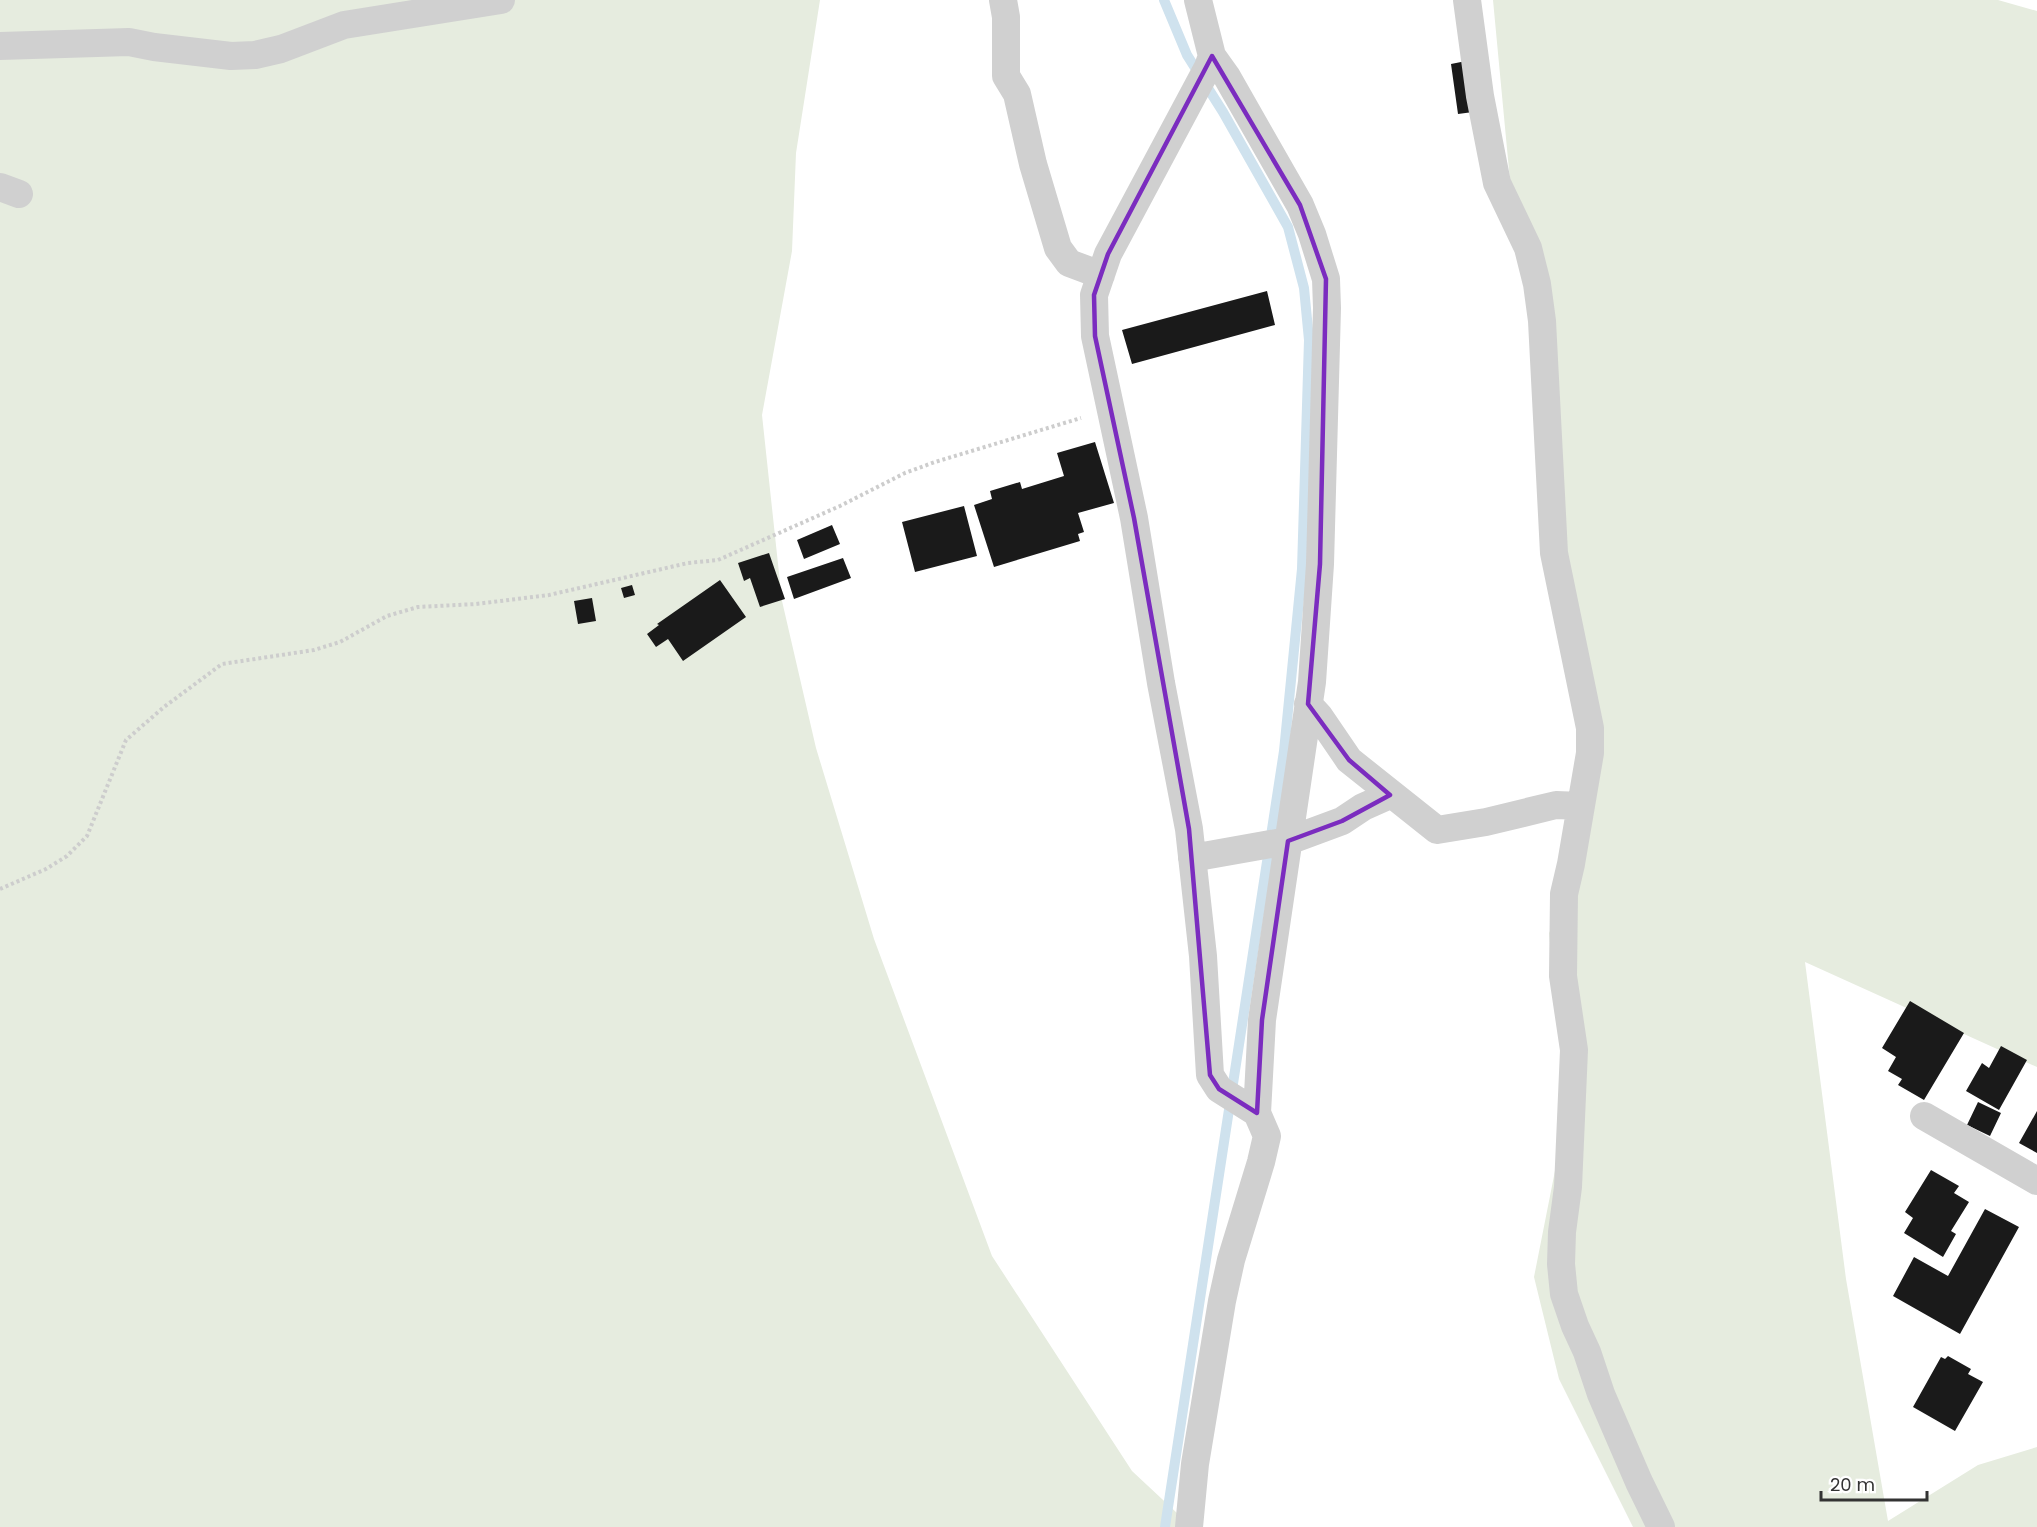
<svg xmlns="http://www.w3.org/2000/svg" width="2037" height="1527" viewBox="0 0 2037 1527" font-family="Poppins,sans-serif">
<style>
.green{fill:#e6ecdf}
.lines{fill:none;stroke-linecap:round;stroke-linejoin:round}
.stream{stroke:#cfe2ee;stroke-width:10}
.building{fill:#1a1a1a}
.path{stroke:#cdcdcd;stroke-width:4;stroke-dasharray:3 3;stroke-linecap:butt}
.street{stroke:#d0d0d0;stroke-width:28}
.marked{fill:none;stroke:#7b2cbf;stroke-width:4.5;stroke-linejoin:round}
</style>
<rect width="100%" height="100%" fill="#fff"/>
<!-- green -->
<path class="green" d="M 0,0 L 820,0 L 796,153 L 792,251 L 762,415 L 782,601 L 816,748 L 874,939 L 992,1256 L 1132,1471 L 1192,1527 L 0,1527 Z
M 1493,0 L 1998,0 L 2037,11 L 2037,1067 L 1805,962 L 1846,1279 L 1888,1521 L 1978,1465 L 2037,1447 L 2037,1527 L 1633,1527 L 1559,1379 L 1534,1277 L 1567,1110 L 1549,933 L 1582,870 L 1584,758 L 1539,359 L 1514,223 Z"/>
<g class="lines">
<!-- stream -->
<path class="stream" d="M 1164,0 L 1187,55 L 1223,112 L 1288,227 L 1304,288 L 1309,340 L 1302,569 L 1284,751 L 1165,1527"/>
</g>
<!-- building -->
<path class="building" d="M 1466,61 L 1473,112 L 1458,114 L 1451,64 Z
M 1267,291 L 1275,325 L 1132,364 L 1122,330 Z
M 1095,442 L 1114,503 L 1078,513 L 1084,532 L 1078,534 L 1080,541 L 994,567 L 974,505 L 992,499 L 990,491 L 1020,482 L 1022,489 L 1064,476 L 1057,453 Z
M 964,506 L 977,556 L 915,572 L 902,522 Z
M 832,525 L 840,544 L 804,559 L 797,540 Z
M 769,553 L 785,599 L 760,607 L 750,578 L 744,581 L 738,563 Z
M 843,558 L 851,578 L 794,599 L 787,577 Z
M 720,580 L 746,617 L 683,661 L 668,639 L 656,647 L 647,634 L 659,625 L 657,624 Z
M 632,585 L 635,595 L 624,598 L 621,588 Z
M 592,598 L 596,621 L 578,624 L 574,601 Z
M 1910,1001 L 1964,1033 L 1924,1100 L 1898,1085 L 1902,1079 L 1888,1071 L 1896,1057 L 1882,1048 Z
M 2001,1046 L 2027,1060 L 1999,1110 L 1966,1091 L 1982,1063 L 1989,1068 Z
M 1978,1102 L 2001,1113 L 1990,1136 L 1967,1125 Z
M 2037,1111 L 2037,1153 L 2019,1143 Z
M 1931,1170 L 1959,1186 L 1954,1193 L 1969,1202 L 1951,1231 L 1956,1234 L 1943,1257 L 1904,1233 L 1913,1218 L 1905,1212 Z
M 1985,1209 L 2019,1227 L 1960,1334 L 1893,1296 L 1914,1257 L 1948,1276 Z
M 1948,1356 L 1971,1369 L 1968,1374 L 1983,1382 L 1955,1431 L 1913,1407 L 1941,1357 L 1945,1359 Z"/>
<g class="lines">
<!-- path -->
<path class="path" d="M 0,889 L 46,869 L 67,856 L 87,836 L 126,740 L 164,707 L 222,664 L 314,650 L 340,642 L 387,616 L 418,607 L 476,604 L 549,595 L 688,563 L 718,560 L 840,506 L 905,473 L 935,462 L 1081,418"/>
<!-- street -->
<path class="street" d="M 1003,0 L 1006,17 L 1006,76 L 1017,94 L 1033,164 L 1058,248 L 1069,263 L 1101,275
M 1467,0 L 1480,96 L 1497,183 L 1528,248 L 1537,284 L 1542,321 L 1554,553 L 1590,728 L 1590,753 L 1571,864 L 1564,894 L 1563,976 L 1574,1050 L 1568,1187 L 1562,1232 L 1561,1264 L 1564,1294 L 1575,1326 L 1587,1352 L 1601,1394 L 1639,1482 L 1661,1527
M 0,46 L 129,42 L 154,47 L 231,56 L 255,55 L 281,49 L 344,25 L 501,0
M 1212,56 L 1227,77 L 1300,205 L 1312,234 L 1326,279 L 1327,308 L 1320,564 L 1312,682 L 1262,1020 L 1257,1113
M 0,187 L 19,194
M 1308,704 L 1319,716 L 1349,760 L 1437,830 L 1486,822 L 1556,805 L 1581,806
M 1192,858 L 1288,841 L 1342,821 L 1363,807 L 1390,795
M 1924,1116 L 2037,1181
M 1189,1527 L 1195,1464 L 1222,1301 L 1231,1260 L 1261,1162 L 1267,1136 L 1257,1113 L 1219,1089 L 1210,1075 L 1203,956 L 1189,829 L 1161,683 L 1134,518 L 1095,336 L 1094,295 L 1108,254 L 1208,67 L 1212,56 L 1198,0"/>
</g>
<!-- marked area -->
<path class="marked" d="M 1212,56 L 1300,205 L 1326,279 L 1320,564 L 1308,704 L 1349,760 L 1390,795 L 1342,821 L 1288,841 L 1262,1020 L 1257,1113 L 1219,1089 L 1210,1075 L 1189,829 L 1134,518 L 1095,336 L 1094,295 L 1108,254 Z"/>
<!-- scale -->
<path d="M1821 1491v9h106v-9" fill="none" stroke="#333333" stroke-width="3"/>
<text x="1830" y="1491" font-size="18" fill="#333333" stroke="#ffffff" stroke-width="4.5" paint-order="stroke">20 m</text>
</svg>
